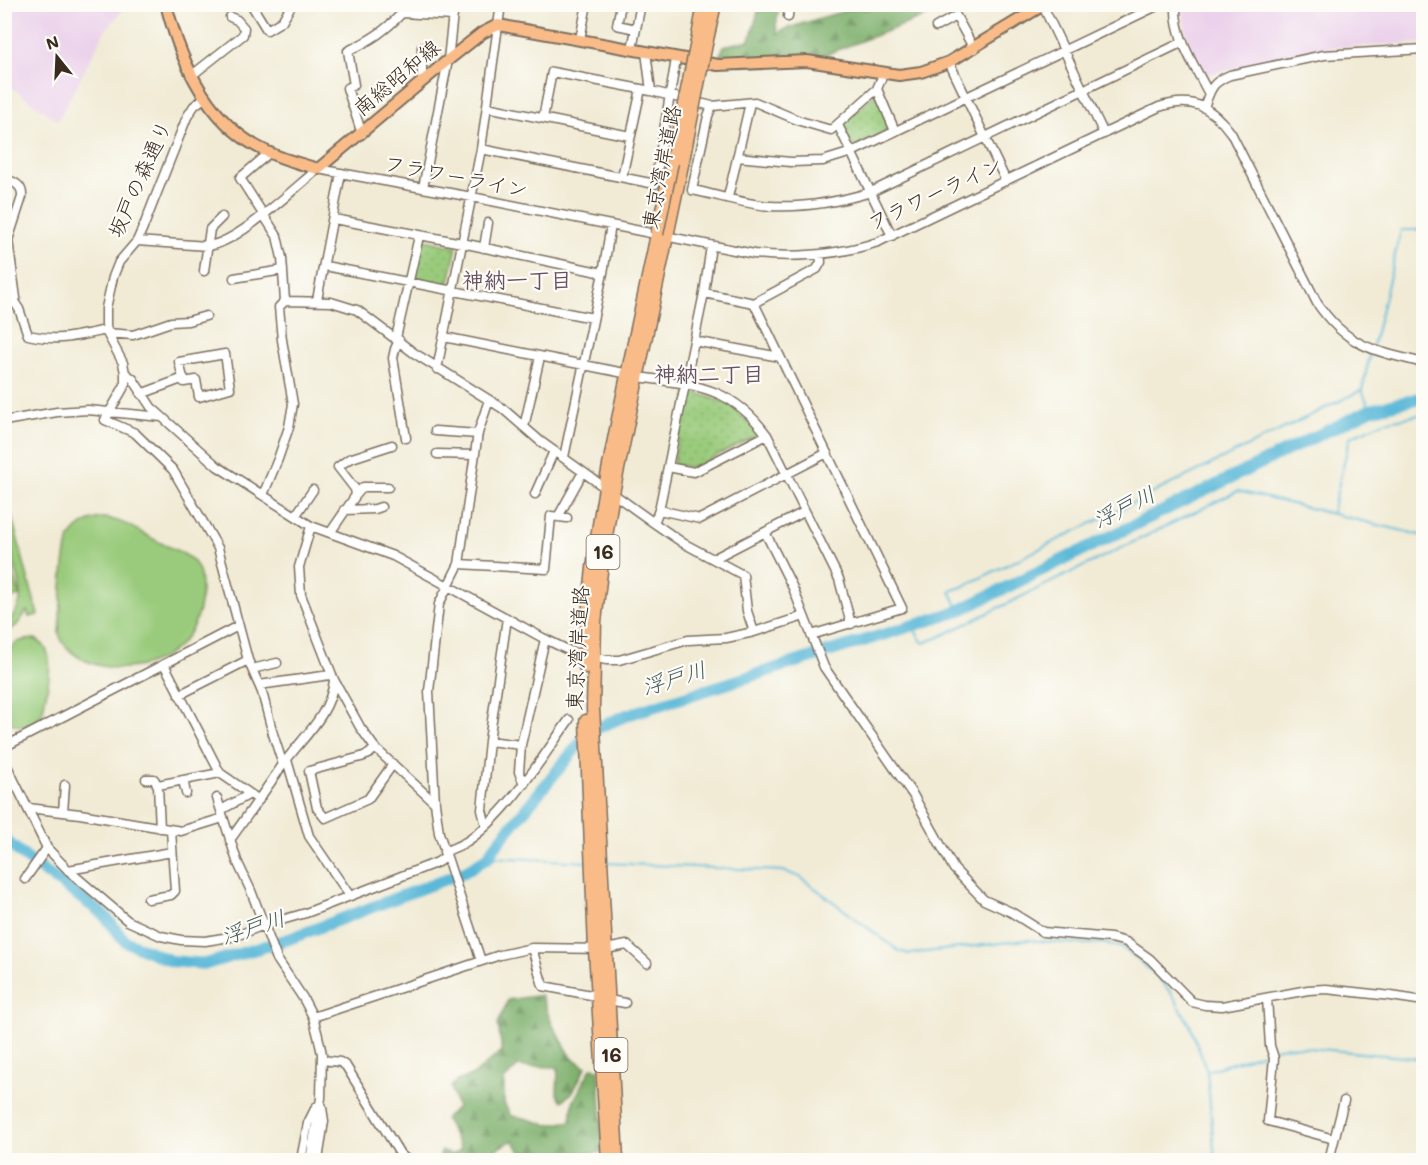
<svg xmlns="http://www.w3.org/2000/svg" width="1428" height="1165" viewBox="0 0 1428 1165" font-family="Mali,'Klee One',sans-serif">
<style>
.built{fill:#ebd1eb}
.grass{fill:url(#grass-dots);stroke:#6a7a4c;stroke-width:1.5}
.forest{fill:url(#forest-firs);stroke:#5b6c44;stroke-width:1.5}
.pitch{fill:#9acb7b;stroke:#6a7a4c;stroke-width:1.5}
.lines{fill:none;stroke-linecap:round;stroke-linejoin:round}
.stream{stroke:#5ab8d8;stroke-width:2}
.river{stroke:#5ab8d8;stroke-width:12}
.minor-casing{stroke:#7b6e5e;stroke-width:11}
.major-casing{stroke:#7b6e5e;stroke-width:14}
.highway-casing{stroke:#7b6e5e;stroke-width:15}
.minor{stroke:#fff;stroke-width:8}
.major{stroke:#f9bc89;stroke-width:10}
.highway{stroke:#f9bc89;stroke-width:12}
.highway-bridge-casing{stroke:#7b6e5e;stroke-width:15;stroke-linecap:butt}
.highway-bridge{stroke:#f9bc89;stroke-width:12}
.labels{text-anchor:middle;stroke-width:4.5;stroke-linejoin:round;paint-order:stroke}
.shield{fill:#fdfcf7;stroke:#75695f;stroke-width:1.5}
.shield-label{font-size:20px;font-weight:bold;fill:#3b2a1e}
.street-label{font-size:21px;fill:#3b2a1e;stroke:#fdfcf7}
.neighbourhood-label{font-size:22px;font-weight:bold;fill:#685264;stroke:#fdfcf7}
.water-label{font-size:22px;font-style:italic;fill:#465c5f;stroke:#fdfcf7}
</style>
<defs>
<pattern id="grass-dots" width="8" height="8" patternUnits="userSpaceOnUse" patternTransform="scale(1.5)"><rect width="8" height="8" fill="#9acb7b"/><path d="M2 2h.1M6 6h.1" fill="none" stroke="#86ae6a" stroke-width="1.8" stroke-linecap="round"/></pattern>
<pattern id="forest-firs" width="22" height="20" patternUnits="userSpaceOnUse" patternTransform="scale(1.5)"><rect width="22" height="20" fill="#7baf6b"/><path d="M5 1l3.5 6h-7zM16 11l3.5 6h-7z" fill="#668f57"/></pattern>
</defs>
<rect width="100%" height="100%" fill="#fdfcf7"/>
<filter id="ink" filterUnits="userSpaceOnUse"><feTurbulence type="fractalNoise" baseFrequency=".0167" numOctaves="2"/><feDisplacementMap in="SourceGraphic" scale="12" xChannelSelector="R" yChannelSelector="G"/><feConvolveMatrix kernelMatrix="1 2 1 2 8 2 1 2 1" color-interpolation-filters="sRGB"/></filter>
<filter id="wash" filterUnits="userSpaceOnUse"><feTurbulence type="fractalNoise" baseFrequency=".008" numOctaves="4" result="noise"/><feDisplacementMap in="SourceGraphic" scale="24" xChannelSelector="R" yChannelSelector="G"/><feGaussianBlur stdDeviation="1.35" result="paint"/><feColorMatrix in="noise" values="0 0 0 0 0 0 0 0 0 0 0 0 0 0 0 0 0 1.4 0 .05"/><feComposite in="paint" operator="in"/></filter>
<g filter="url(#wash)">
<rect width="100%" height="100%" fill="#f1ebd5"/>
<!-- built -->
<path class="built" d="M 5,4 L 127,5 L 105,31 L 58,121 L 5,83 Z
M 1181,4 L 1423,5 L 1423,43 L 1325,48 L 1206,75 L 1187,38 Z"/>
<!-- grass -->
<path class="grass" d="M 876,93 L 892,129 L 853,148 L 842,126 Z
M 421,239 L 457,247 L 448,286 L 413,279 Z
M 688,390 L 730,404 L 760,434 L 693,468 L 673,464 Z"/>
<!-- forest -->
<path class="forest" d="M 760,5 L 780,5 L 776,25 L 778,34 L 782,30 L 863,5 L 944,5 L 937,12 L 819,57 L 745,65 L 718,59 L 724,46 L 750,40 Z
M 541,995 L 552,1024 L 572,1058 L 586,1067 L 572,1093 L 562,1101 L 557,1094 L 558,1068 C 544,1065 532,1069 518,1066 L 504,1080 L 504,1103 L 511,1116 L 524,1118 L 549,1125 L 571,1121 L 573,1102 L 591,1068 L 599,1069 L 603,1153 L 557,1154 L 552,1160 C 531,1160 524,1160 513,1140 L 482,1157 L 474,1152 L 467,1157 L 470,1160 L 446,1160 L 440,1156 L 441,1151 L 453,1155 L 461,1149 L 445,1119 L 457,1107 L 451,1087 L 457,1081 L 473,1075 L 502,1051 L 498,1024 L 508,1000 Z"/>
<!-- pitch -->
<path class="pitch" d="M 4,496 L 8,503 L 38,615 L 29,617 L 27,611 L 17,625 L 5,634 L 5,624 C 38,597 9,563 5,529 C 3,518 4,507 4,496 Z
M 101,518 C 123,518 143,535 163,544 C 173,549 187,553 194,562 C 201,570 201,582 201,592 C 200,653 139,683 86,661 C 75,656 61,645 59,633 C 61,613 62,554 70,538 C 76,527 88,520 101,518 Z
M 4,540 L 20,596 L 5,600 L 4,600 Z
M 35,639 C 60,650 46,690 43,711 C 35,728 16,731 4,717 C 4,699 1,654 16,643 C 22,639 29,640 35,639 Z"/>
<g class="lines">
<!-- stream -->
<path class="stream" d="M 1373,345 L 1401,230 L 1424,230
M 1370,410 L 1362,390 L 1371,350
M 1332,513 L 1350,437 L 1384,422 L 1424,414
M 959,610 L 950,591 L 962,587 L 1362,390
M 912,626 L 923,643 L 937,638 L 1238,491 L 1424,536
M 489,857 L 588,862
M 606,863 L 783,871 L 800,877 L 899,951 L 909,954 L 1026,940 L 1080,944 L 1105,943 L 1123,948 L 1155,974 L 1172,994 L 1190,1025 L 1207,1071 L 1215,1160
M 1275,1049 L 1288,1046 L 1424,1059
M 1207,1071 L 1270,1051"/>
<!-- river -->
<path class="river" d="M 4,839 L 26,858 L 103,914 L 125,941 L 171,961 L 206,964 L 289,939 L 464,872 L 489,857 L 492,850 L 589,732 L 627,715 L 956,612 L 1370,410 L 1424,397"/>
</g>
</g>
<g filter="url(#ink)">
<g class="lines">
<!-- minor casing -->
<g class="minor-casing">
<path id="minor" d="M 251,4 L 267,30 L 282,21 L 292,4
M 621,4 L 617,25 L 636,29
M 1176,4 C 1174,37 1195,66 1209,94
M 1043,6 L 1104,134
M 402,13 L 453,16
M 788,17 L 789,4
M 936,27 L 956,16 L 974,49
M 580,39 L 587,4
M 632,49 L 641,4
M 646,52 L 651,91
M 949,62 L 1006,181
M 884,72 L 877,89 L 831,130 L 800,121 L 755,102 L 712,106 L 708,116 L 692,190 C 718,195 744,204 770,206 C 805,208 838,202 871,192 L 1183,42
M 191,76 L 243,35 L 244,28 L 237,20 L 230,17
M 422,82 L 422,47
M 877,89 L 895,131
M 204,98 L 194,106 L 187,117 L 145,223 L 137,241 L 119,262 L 113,277 L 106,308 L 106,324 L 107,333 L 123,363 L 125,373 L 125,385 L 105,420 L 135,433 L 173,470 L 218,548 L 248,660 L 262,692 L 273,734 L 283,765
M 487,107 L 630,136
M 1204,107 C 1211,89 1211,83 1230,75 L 1324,55 L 1424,49
M 543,118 L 552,72 L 651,91 L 712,106
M 838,125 L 892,236
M 362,134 L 347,88 L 354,85 L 348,51 C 371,40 385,31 402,13 L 402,4
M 481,149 L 655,184 L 676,59
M 269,153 L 240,178 L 277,236 L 282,258 L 285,301
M 737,157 L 791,162 L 823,161 L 852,152 L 1161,4
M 622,177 L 641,89
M 4,178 C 14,182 23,185 22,197 L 8,240 L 16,298 L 4,309
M 423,188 L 448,60 L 454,4
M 728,197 L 750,103
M 334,219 L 462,243 L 603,273
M 137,241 L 207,246 C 237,244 292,190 318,169 L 472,197 L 754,254 C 796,258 838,255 878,242 L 1159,107 C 1192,96 1211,106 1231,133 L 1317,303 C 1347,347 1375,351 1424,363
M 484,248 L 488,223
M 325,266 L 593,318
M 204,271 L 210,229 L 222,217
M 234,278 L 283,270
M 704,293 L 754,303 L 817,269 L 821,262 L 820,254
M 13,300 L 19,309 L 28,335 C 60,342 75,336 107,330
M 317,300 L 341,173
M 754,303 L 902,608 L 811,635
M 107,333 L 133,335 L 171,322 L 188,321 L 206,316
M 444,337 L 629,374
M 396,338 L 419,236
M 399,340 L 395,349 L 393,358 L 406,438
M 694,341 L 780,357
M 225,354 L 230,388 L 199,397 L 196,380 L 184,382 L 179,362 Z
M 437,369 L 481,149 L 501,4
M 125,373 L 133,379 L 151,407 L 217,466 L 311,526 L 393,556 L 543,638 L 572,652 L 606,660 L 619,660 L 688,640 L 726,638 L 754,632 L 804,616
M 638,377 C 695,385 731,386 767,435 L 839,579 L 851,624
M 141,394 L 184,378
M 4,421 L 57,412 L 88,410 L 162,417
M 524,427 L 540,357
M 435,431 L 478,434
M 437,454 L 475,455
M 564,457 L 603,273 L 611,225
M 668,467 L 694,472 L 767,435
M 535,494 L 554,451
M 263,495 L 278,459 L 289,427 L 293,404 L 282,340 L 279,307 L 285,301 L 331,302 L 357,310 L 414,353 L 502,408 L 540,441 L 654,523 L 683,543 L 743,575 L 747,611 L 754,632
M 356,495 L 363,487 L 388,487
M 344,510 L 375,509 L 381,507
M 659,510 L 700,519 L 827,453
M 296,515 L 313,490
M 558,517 L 583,472
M 654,523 L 659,510 L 704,293 L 711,246
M 765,532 L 793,588 L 824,667 L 913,795 L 954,869 L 984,900 L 1011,912 L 1043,932 L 1111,938 L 1126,942 L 1150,959 L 1192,1002 L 1205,1005 L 1222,1006 L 1308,990 L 1326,989 L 1391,996 L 1424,1001
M 330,533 L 356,495 L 355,489 L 338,467 L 349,459 L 392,445
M 713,559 L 804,512
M 459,564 L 546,569 L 551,516 L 567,518
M 164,664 L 220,773 L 259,800
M 252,669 L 277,663
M 334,680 L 360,727 L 375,748 L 435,803
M 259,685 L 330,675
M 179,695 L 248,660
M 489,741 L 521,745
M 4,747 L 238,626
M 375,748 L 369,754 L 361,757 L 309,771 L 317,808 L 325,818 L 368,799 L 393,764
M 4,760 L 47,848 L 68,870 L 128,921 L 161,936 L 181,940 L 205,941 L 236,936 L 264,925 L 306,913 L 438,862 L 446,856
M 287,760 L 309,836 L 350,896
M 146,779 L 154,779 L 158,786 L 160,828
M 183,780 L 186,793
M 524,784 L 519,772 L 521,745 L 545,639
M 158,785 L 220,773
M 217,798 L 237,861 L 251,891 L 277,959 L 303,998 L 313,1017 L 318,1036 L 322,1054 L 321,1098 L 310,1160
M 28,808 L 80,814 L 181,831 L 223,818
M 221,810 L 250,794
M 63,812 L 65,785
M 486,826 L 482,810 L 489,741 L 507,618
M 230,840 C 248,815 266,789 284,763 C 303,737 331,714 334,680 L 301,595 L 299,567 L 311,526
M 444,852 C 451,849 459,846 466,842 C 505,817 542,758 569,720
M 68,870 L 172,852
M 25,879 L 47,848
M 148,899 L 171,895 L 175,891 L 171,830
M 532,948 L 543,986 L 591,995
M 481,961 L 439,833 L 435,803 L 429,691 L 439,604 L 459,564 L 478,433 L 489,400
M 1267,998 L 1270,1046 L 1274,1058 L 1268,1121 L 1334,1139
M 614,1001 L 625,1003
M 313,1017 L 500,955 L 532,948 L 606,949 L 627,945 L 647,963
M 322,1060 L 340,1062 L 346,1066 L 400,1154 L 407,1160
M 301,1160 L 308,1123 L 316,1107
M 318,1160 L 324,1121 L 322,1108
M 1329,1160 L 1344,1101"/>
</g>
<!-- major casing -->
<g class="major-casing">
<path id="major" d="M 166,4 C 181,64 209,127 270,153 C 285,160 302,164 318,169 L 448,60 L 482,33 L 498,25 L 718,65 L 807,61 L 899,75 L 921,72 L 949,62 L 1045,4"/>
</g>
<!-- highway casing -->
<g class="highway-casing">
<path id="highway" d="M 697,42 L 704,4
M 706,44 L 715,4
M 585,667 C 590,521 628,377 657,234
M 586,721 L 595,950 L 608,1160
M 617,1160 L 593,708 L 595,622 L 603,555 L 613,493 L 683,160"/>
</g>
<!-- minor -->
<use href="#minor" class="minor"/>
<!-- major -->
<use href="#major" class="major"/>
<!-- highway -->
<use href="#highway" class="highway"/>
<!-- highway-bridge casing -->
<g class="highway-bridge-casing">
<path id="highway-bridge" d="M 683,160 L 706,44
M 657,234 L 697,42"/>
</g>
<!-- highway-bridge -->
<use href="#highway-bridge" class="highway-bridge"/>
</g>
</g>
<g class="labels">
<!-- shield labels -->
<g class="shield">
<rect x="586.5" y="535" width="33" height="34" rx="4.5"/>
<rect x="594.5" y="1038" width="33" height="34" rx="4.5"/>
</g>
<g class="shield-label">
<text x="603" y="559">16</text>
<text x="611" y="1062">16</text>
</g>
<!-- street labels -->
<g class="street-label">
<text transform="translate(397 78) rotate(-40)" y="7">南総昭和線</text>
<text transform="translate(662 167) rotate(-79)" y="7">東京湾岸道路</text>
<text transform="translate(456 177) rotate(11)" y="7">フラワーライン</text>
<text transform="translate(140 179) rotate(-66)" y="7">坂戸の森通り</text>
<text transform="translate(935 194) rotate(-25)" y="7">フラワーライン</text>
<text transform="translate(578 648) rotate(-87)" y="7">東京湾岸道路</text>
</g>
<!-- neighbourhood labels -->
<g class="neighbourhood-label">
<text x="517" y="288">神納一丁目</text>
<text x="709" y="382">神納二丁目</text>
</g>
<!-- water labels -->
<g class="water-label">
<text transform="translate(1124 507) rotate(-26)" y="8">浮戸川</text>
<text transform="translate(674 678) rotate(-17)" y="8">浮戸川</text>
<text transform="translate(253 927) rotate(-18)" y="8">浮戸川</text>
</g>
</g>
<!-- margin -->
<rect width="1428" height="1165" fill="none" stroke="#fdfcf7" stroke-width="24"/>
<!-- north arrow -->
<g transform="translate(57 57) rotate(342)" stroke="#fdfcf7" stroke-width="4.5" paint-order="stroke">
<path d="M0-4.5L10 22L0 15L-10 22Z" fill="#3b2a1e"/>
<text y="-9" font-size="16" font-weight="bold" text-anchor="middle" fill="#3b2a1e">N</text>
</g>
</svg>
